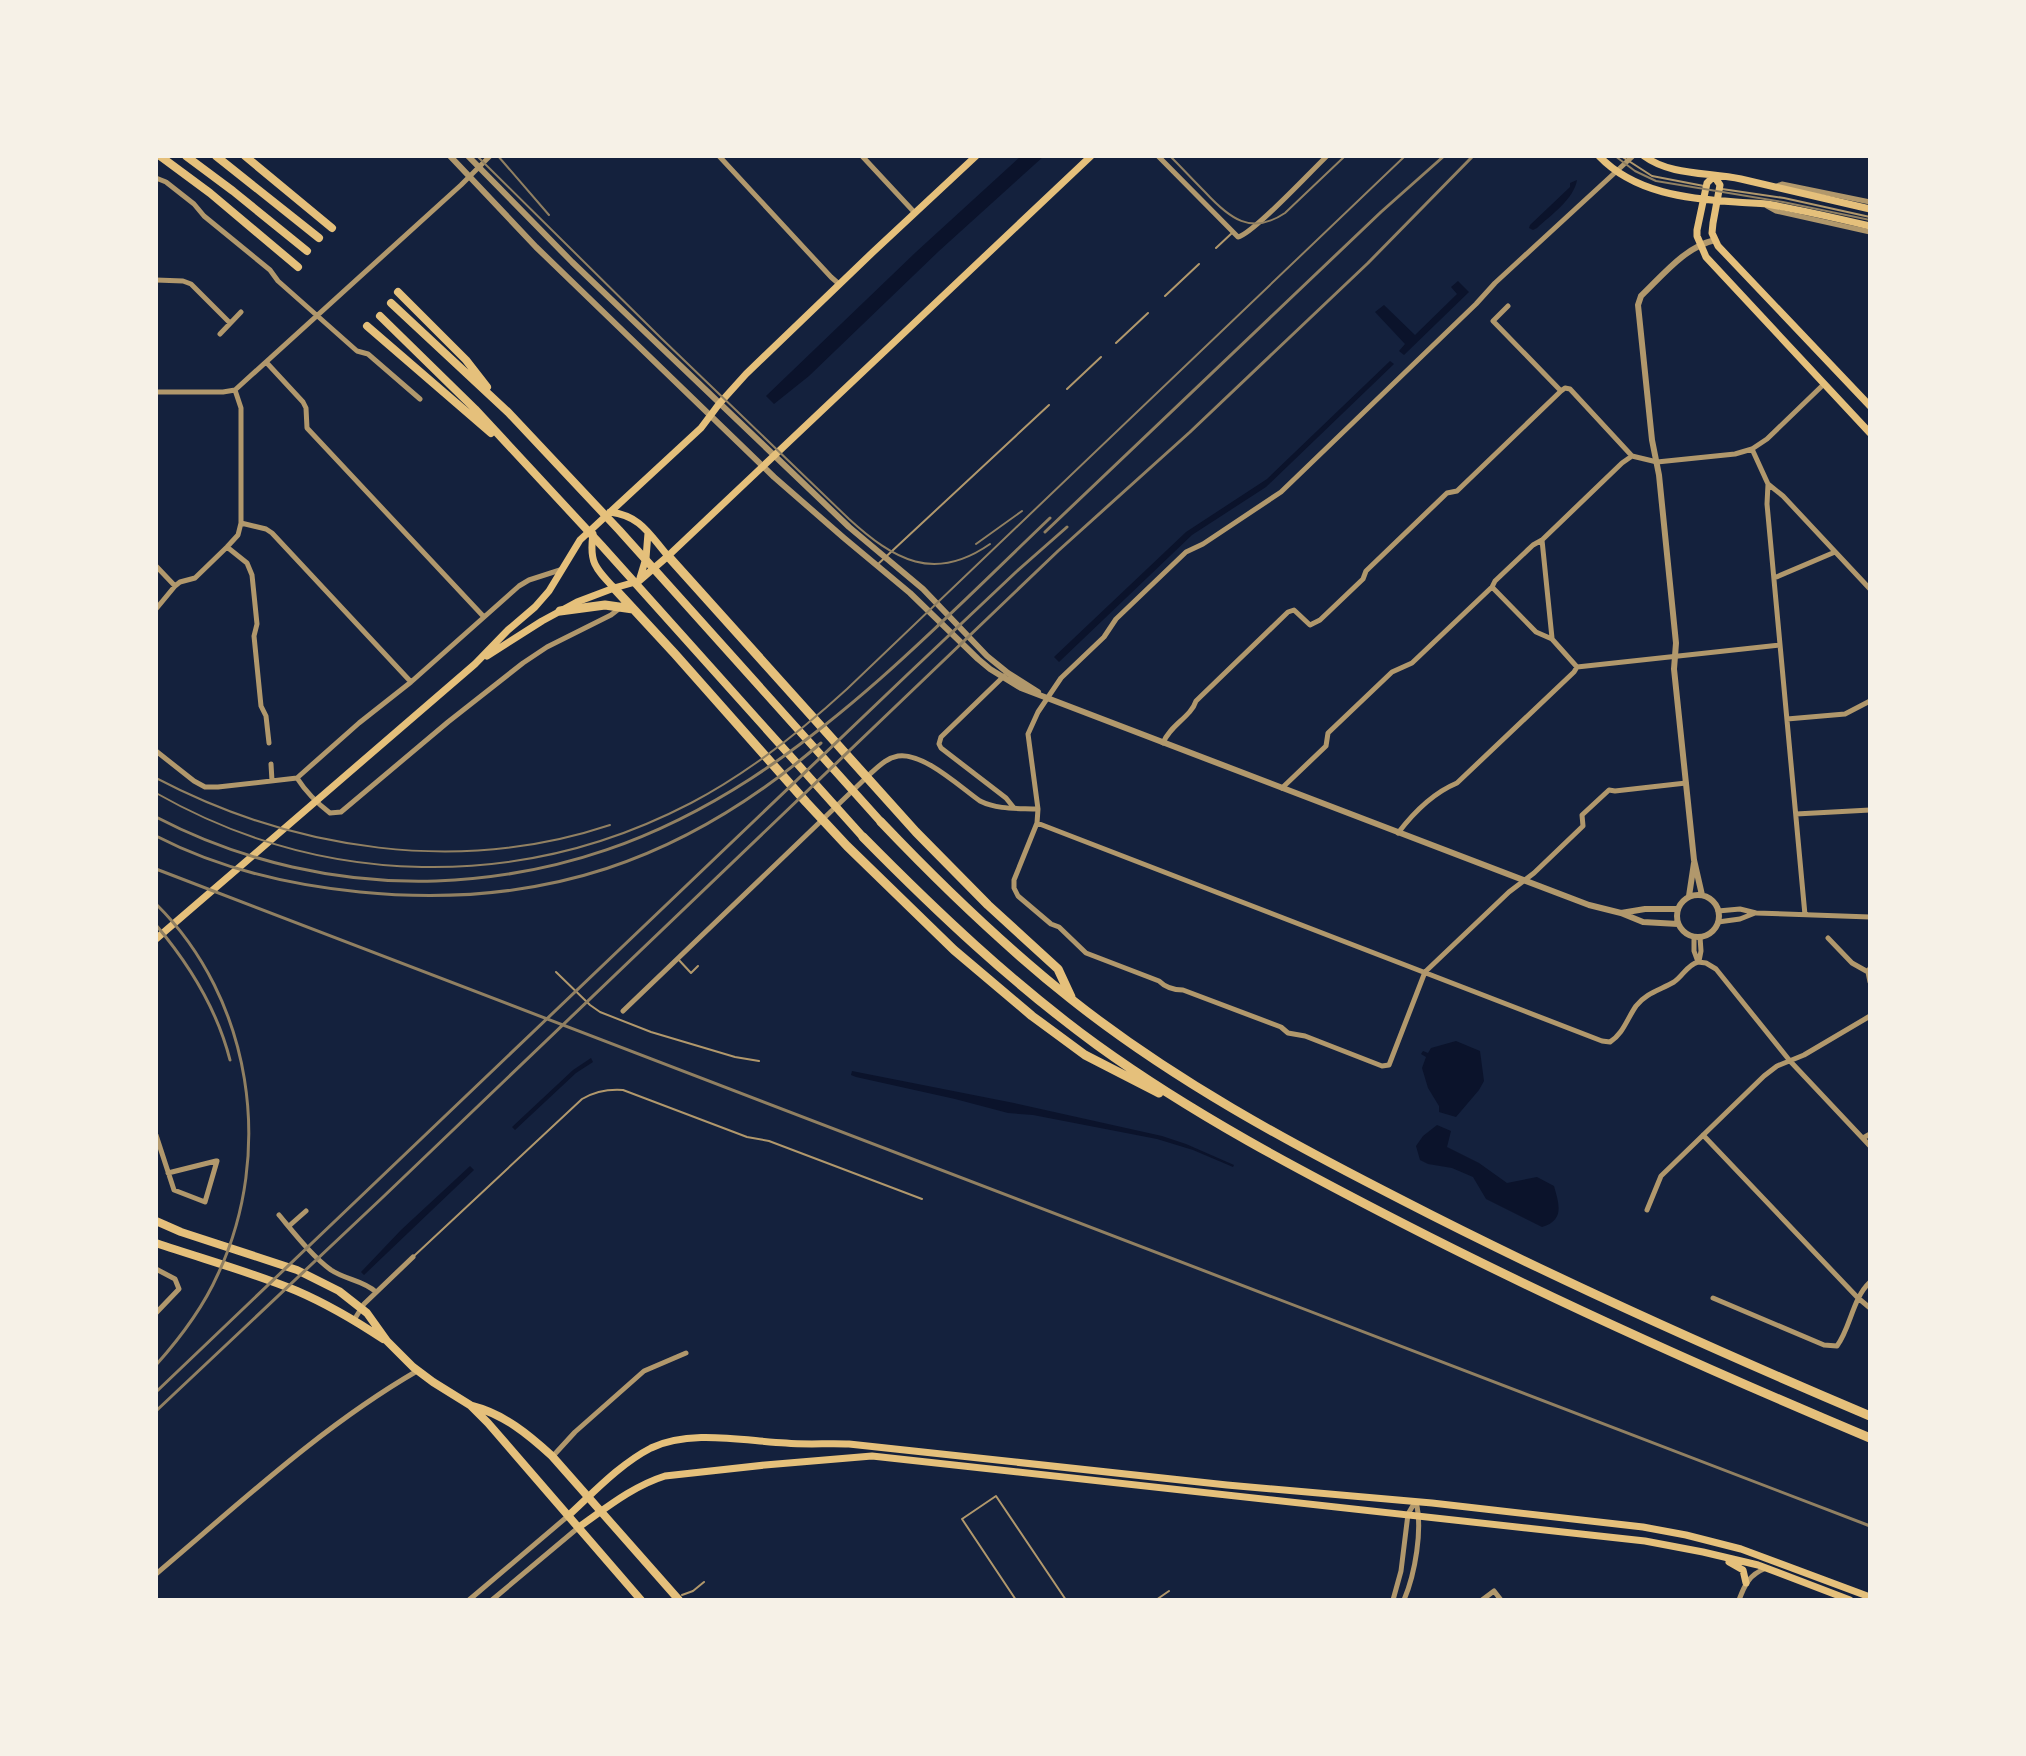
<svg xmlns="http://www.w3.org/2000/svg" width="2026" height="1756" viewBox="0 0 2026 1756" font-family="Karla,sans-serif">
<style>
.water{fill:#0b132b}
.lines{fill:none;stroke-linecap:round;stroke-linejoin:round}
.service{stroke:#b1986c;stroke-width:2}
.minor{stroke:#b1986c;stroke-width:5}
.tertiary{stroke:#b1986c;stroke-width:6}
.secondary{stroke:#e5c07b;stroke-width:7}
.primary{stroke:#e5c07b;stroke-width:8}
.motorway{stroke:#e5c07b;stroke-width:9}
.tram{stroke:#918062;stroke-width:2}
.rail{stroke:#918062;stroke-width:3}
</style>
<rect width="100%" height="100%" fill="#14213d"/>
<!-- water -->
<path class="water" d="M 1021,156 L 1044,156 L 939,251 L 809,376 L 774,404 L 766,396 L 916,252 Z
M 1577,180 C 1574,199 1551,215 1537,228 L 1533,230 L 1529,228 L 1530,225 L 1570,187 L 1570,183 Z
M 1458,281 L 1469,292 L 1404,355 L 1399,351 L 1405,344 L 1375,312 L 1384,305 L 1415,335 L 1457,294 L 1451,287 Z
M 1390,361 L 1394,364 L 1266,487 L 1192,535 L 1059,662 L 1054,657 L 1186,532 L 1267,479 Z
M 1456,1041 L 1480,1051 L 1484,1081 L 1479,1090 L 1456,1117 L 1439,1112 L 1439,1106 L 1428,1088 L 1422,1068 L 1426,1057 L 1421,1054 L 1423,1051 L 1428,1053 L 1431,1048 Z
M 591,1058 L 593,1062 L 576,1073 L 515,1130 L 512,1127 L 573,1070 Z
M 852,1071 L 1014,1103 L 1162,1136 L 1186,1144 L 1234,1165 L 1233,1167 L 1193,1150 L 1157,1139 L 1033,1115 L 1008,1113 L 955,1099 L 856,1077 L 851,1075 Z
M 1437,1125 L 1451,1131 L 1447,1147 L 1479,1163 L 1507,1183 L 1537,1177 L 1554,1186 C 1559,1204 1565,1220 1542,1227 L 1486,1199 L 1473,1177 L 1452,1168 L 1428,1164 L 1420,1160 L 1416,1146 L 1423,1136 Z
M 470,1166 L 474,1170 L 364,1275 L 361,1272 L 401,1230 Z"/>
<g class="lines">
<!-- service -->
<path class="service" d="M 1621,156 L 1652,176 L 1704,186
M 1722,189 L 1784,198 L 1870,217
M 1216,248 L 1232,233
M 1165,296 L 1199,264
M 1116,343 L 1148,313
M 1067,389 L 1101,357
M 877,565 L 1049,405
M 678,959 L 691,973 L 698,966
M 556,972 L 590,1005 L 600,1012 L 651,1032 L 735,1057 L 759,1061
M 414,1256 L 582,1099 C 594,1092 609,1089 623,1090 L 747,1137 L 769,1141 L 922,1199
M 682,1595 L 693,1591 L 704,1582
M 1016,1600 L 962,1519 L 996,1496 L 1066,1600
M 1156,1600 L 1169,1591"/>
<!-- minor -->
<path class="minor" d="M 719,156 L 831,277 L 839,284
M 862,156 L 915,213
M 1158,156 L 1238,237 C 1253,234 1311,171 1327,156
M 1633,156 L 1495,283 L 1476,304 L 1281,492 L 1203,544 L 1186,552 L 1116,619 L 1104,637 L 1061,678 L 1038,712 L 1028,734 L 1038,809 L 1037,823 L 1014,880 L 1014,888 L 1018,896 L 1051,924 L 1059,927 L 1086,953 L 1159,981 C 1166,988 1173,990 1183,990 L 1281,1027 L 1288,1033 L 1305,1036 L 1382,1066 L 1389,1065 L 1425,972 L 1509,892 L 1534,873 L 1583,826 L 1582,815 L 1609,790 L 1615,791 L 1686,783
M 156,178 L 166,182 L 194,204 L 204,216 L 270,270 L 278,281 L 357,351 L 368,354 L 420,399
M 1777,186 L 1782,184 L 1870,202
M 1767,206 L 1776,211 L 1870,232
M 156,280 L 183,281 L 191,284 L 230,323
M 1508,306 L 1493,321 L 1561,391 L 1565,388 L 1570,389 L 1632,456
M 220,334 L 241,312
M 266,362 L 303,402 L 306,408 L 307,428 L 484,617
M 235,390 L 461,185 L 490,156
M 156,392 L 223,392 L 235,390
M 1752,449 L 1768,484 L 1783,496 L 1870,589
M 1632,456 L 1657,462 L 1735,454 L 1752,449 L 1767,439 L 1824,384
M 1768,484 L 1767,504 L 1805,915
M 241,523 L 266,529 L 272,533 L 411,682
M 1542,540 L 1552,638
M 227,547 L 247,563 L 252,575 L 257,624 L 254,636 L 261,706 L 266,716 L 269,743
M 156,566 L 175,586
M 1774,578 L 1835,552
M 1492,587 L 1536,632 L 1552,639 L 1577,667
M 156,609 L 175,586 L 180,582 L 195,578 L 227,547 L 238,535 L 241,523 L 241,408 L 235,390
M 1004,676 L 941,737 L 939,744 L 941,748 L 1006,798 L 1014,808
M 1787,719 L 1845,714 L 1870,701
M 1163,743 C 1170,725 1191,717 1196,701 L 1288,612 L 1294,610 L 1310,625 L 1320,620 L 1363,579 L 1366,571 L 1447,493 L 1457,491 L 1561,391
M 156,751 L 194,781 L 205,787 L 218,787 L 297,778 L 359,723 L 411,682 L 519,586 L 529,580 L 560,570
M 271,764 L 272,781
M 297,778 C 306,792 317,803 330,813 L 341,812 L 448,722 L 523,663 L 547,647 L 611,615 L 620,608
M 1282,788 L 1326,746 L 1328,733 L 1392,672 L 1412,663 L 1492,587 L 1495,581 L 1533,545 L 1542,540 L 1622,463 L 1632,456
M 1796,814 L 1870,810
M 1037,823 L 1602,1041 L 1610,1042 C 1623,1034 1627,1019 1636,1006 C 1646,993 1660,990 1674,982 C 1683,976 1687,965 1698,962
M 1398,833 C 1414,812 1433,793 1457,783 L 1574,672 L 1577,667 L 1780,645
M 1718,911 L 1740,909 L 1756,913 L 1870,917
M 1718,922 L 1740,919 L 1755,913
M 1694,937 L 1694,951 L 1698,962
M 1828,938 L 1852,963 L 1868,972
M 1699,961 L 1701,951 L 1700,937
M 1698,962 L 1706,963 L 1716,969 L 1790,1061 L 1870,1146
M 1870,968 L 1868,972 L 1870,982
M 623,1011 L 871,773 C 879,766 887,758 898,756 C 923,752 960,787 980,801 C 998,810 1018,808 1038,809
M 156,1135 L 174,1190 L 205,1202 L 217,1161
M 1703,1135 L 1858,1298 L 1870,1308
M 1863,1138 L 1870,1134
M 168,1173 L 216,1161
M 1647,1210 L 1661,1176 L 1764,1076 L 1777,1066 L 1804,1055 L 1870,1016
M 279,1215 C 295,1234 312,1256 331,1270 C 346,1280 363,1280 376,1292
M 289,1226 L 306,1211
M 156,1269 L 175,1279 L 179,1289 L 156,1313
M 1713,1298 L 1824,1345 L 1837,1346 C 1851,1327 1852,1299 1870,1282
M 354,1320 L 364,1304 L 413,1257
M 553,1456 L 575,1432 L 644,1371 L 686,1353
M 156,1574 C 240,1503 322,1426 417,1371
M 469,1600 L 568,1516
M 492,1600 L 579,1527
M 1393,1600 L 1401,1571 L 1408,1514 L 1415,1502
M 1404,1600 C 1415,1574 1423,1529 1416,1502
M 1482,1600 L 1494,1591 L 1501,1600
M 1739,1600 C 1745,1584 1749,1575 1766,1568"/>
<!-- tertiary -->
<path class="tertiary" d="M 450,156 L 536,247 L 774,477 L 844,538 L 910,593 L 978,659 L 990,669 L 1021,688 L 1589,905 L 1621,913 L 1643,922 L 1678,924
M 468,156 L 572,262 L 849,527 L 923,589 L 987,656 L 1008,673 L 1038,692
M1677 916a21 21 0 1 1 42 0a21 21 0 1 1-42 0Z
M 1702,895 L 1694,860 L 1674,669 L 1676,643 L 1659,475 L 1652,440 L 1638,305 L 1641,296 C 1663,275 1685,247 1715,240
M 1689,896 L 1694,863
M 1621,913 L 1645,909 L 1677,909"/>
<!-- secondary -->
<path class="secondary" d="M 1599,156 C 1634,193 1688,199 1736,202 C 1747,203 1757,203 1767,204 C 1802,210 1836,218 1870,226
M 1644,156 C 1671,176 1709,172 1741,179 C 1784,189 1827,199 1870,209
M 1714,176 L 1707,183 L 1697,230 L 1697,236 L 1706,257 L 1870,433
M 1714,176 L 1720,185 L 1713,223 L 1712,233 L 1718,246 L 1870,406
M 610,512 C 641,516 649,534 668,556
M 593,534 C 589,562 595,568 614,588
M 640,578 L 646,558 L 648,533
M 487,656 L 542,621 L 577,602 L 614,588 L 639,581 L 668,556 L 1091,156
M 156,939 L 475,664 L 508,630 L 535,607 L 549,591 L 580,540 L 701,428 L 719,404 L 746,374 L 873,252 L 976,156
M 569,1515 C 594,1492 620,1464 651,1448 C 690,1429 744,1441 786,1443 C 807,1445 828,1443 849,1444 L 1227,1485 L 1432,1503 L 1643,1527 L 1686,1535 L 1741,1549 L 1870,1597
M 579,1527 C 606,1508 633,1486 665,1476 L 765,1465 L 872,1456 L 1645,1541 L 1703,1552 L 1758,1565 L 1850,1600
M 1729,1562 L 1743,1570 L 1746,1583"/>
<!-- primary -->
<path class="primary" d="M 160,156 L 210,193 L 298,267
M 186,156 L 233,191 L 307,251
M 216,156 L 319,238
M 245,156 L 332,228
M 398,292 L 466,360 L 487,387
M 391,303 L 508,412 L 619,530 L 881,822
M 380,316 L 475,409 L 602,546 L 863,837
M 367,326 L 491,433
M 156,1221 L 181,1232 L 297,1270 L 339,1291 L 367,1313 L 387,1341 L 413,1367 L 433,1382 L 470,1405 L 488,1423 L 641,1600
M 156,1243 C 203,1259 251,1272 297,1291 C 327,1304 356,1321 383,1339
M 472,1406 C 504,1414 529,1435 552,1456 L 679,1600"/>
<!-- motorway -->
<path class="motorway" d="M 668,556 L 916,832 L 988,905 L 1058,969 L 1071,997
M 614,588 L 675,654 L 806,802 L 847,846 L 954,950 L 1032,1016 L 1085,1055 L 1159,1093
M 560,611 L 605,605 L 633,609
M 881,822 C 941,885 1003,945 1071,999 C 1173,1080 1288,1142 1402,1200 C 1555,1279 1712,1349 1870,1416
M 863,837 C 937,912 1012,983 1097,1045 C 1194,1115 1299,1170 1404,1224 C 1556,1302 1713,1372 1870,1438"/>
<!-- tram -->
<path class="tram" d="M 477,156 L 661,338 L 849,519 C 894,560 934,583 990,544
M 498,156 L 549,215
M 1170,156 C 1182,168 1193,180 1205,192 C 1229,218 1251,236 1285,213 L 1345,156
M 1615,156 L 1635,171 L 1656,181 L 1783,202 L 1870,220
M 976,544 L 1022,511
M 156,778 C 295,851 460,875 610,825
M 156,793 C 323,888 520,892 691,803 C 748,773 799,733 847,689 L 1405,156"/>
<!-- rail -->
<path class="rail" d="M 1045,532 L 1381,212 L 1444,156
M 156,817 C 242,862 340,884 436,881 C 708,871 867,693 1050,518
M 156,836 C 220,869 288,885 360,892 C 540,910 684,861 821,743
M 156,869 L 1870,1526
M 156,904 C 252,999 275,1152 218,1274 C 203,1308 181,1337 156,1365
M 156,925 C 189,964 217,1009 230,1060
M 156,1392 L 908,674 L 1016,572 L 1067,527
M 156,1411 L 383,1197 L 1058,551 L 1190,432 L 1368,263 L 1473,156"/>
</g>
<!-- border -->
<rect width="2026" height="1756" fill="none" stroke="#f6f1e7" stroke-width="316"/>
</svg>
